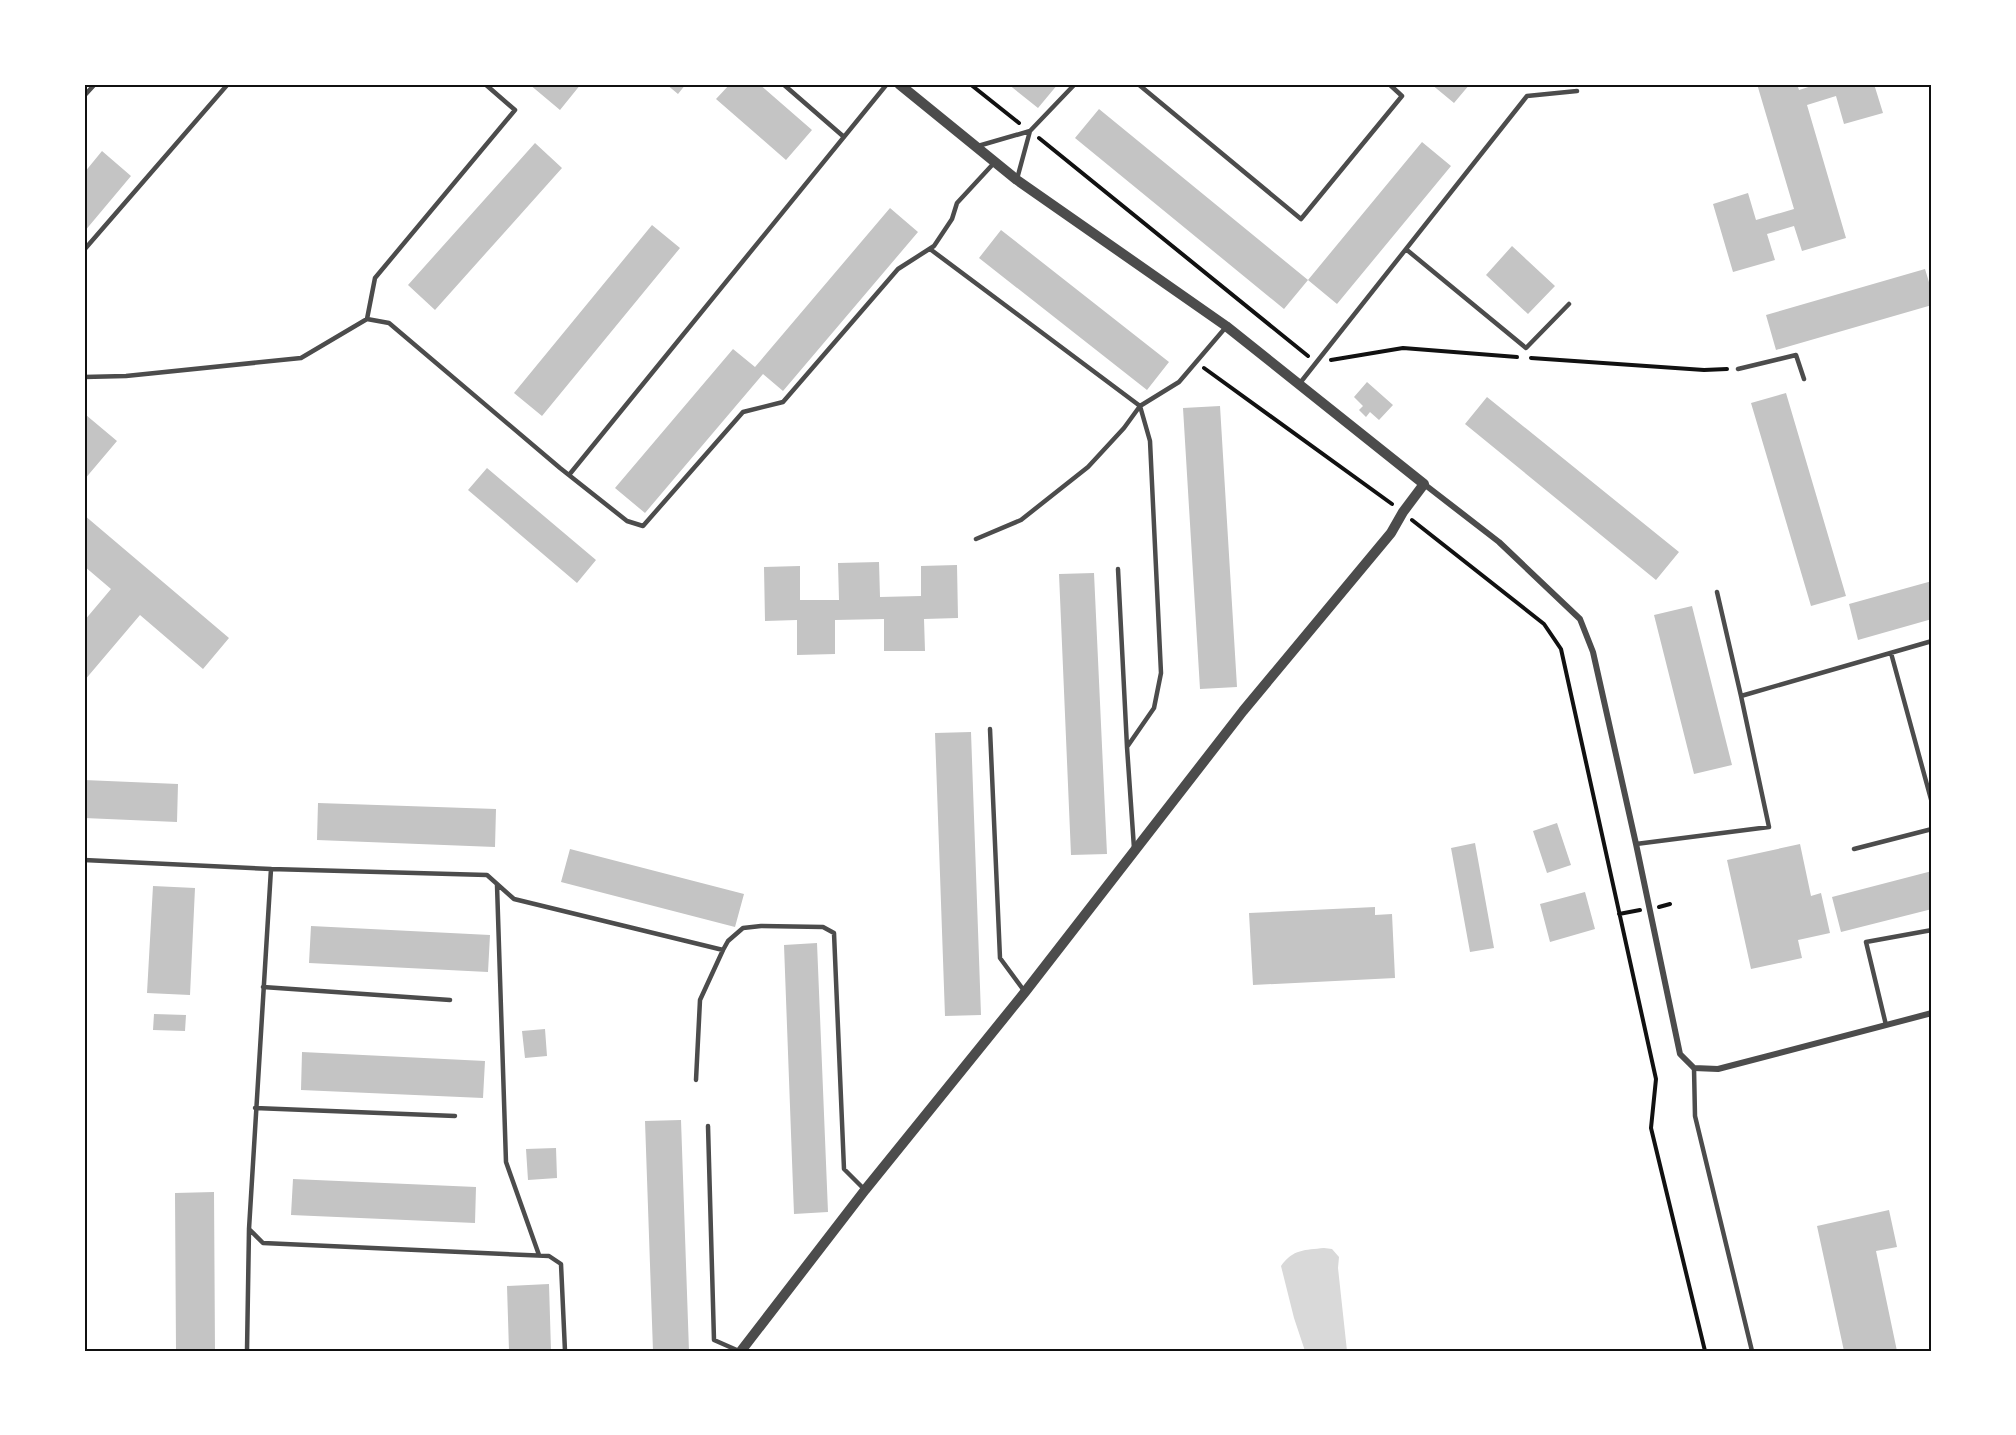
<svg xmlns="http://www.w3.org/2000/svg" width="2016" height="1435" viewBox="0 0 2016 1435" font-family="Lato,sans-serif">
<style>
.water{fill:#d9d9d9}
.building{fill:#c4c4c4}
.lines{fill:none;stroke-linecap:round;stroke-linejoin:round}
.path{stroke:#111;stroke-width:4}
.service{stroke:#4c4c4c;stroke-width:4.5}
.minor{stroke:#4c4c4c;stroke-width:6}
.tertiary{stroke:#4c4c4c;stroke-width:10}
.neatline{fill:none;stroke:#111;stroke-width:2}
</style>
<rect width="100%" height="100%" fill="#fff"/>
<!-- water -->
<path class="water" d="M 1324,1248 L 1332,1249 L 1339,1257 L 1338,1268 L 1347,1351 L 1305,1351 L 1294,1318 L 1281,1266 C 1293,1249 1305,1250 1324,1248 Z"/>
<!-- building -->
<path class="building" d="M 529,84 L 581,84 L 560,110 Z
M 666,84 L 686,84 L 678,94 Z
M 730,84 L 759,84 L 812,130 L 786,160 L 716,99 Z
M 1008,84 L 1058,84 L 1038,108 Z
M 1431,84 L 1470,84 L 1454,103 Z
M 1757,84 L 1797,84 L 1799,90 L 1818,84 L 1874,84 L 1883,113 L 1844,124 L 1836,96 L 1807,105 L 1846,238 L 1802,251 L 1794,226 L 1767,234 L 1775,260 L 1733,272 L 1713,204 L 1748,193 L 1756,220 L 1794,209 Z
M 1099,109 L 1308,280 L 1284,309 L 1075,138 Z
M 1422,142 L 1451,166 L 1337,304 L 1308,280 Z
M 535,143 L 562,168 L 435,310 L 408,285 Z
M 102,151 L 131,176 L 84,232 L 84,173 Z
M 890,208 L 918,232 L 783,391 L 763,374 L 645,513 L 615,488 L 733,349 L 755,367 Z
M 652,225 L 680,248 L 542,416 L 514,393 Z
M 1001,230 L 1169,362 L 1147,390 L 979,258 Z
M 1512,246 L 1555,286 L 1528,314 L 1486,275 Z
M 1925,269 L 1932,292 L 1932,305 L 1776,350 L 1766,315 Z
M 1367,382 L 1393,405 L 1379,420 L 1370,412 L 1366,417 L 1359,410 L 1363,406 L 1354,397 Z
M 1786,393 L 1846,596 L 1811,606 L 1751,403 Z
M 1487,397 L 1679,552 L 1656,580 L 1465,424 Z
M 1220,406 L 1237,687 L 1200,689 L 1183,408 Z
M 86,415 L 117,441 L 84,480 L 84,417 Z
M 487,468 L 596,560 L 577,583 L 468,490 Z
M 84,515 L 229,638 L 203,669 L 140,615 L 84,681 L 84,621 L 111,589 L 84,566 Z
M 879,562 L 880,597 L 921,596 L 921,566 L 957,565 L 958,618 L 924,619 L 925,651 L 884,651 L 884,619 L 835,620 L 835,654 L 797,655 L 797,620 L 765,621 L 764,567 L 800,566 L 800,600 L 839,600 L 838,563 Z
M 1094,573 L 1107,854 L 1071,855 L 1059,574 Z
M 1932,581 L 1932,619 L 1858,640 L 1849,604 Z
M 1692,606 L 1732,765 L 1694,774 L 1654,615 Z
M 971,732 L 981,1015 L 945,1016 L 935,733 Z
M 84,780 L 178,784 L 177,822 L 84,818 Z
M 318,803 L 496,809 L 495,847 L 317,840 Z
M 1557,823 L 1571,865 L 1547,873 L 1533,831 Z
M 1475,843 L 1494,948 L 1470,952 L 1451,848 Z
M 1800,844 L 1811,896 L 1821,893 L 1830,933 L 1798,940 L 1802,958 L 1751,969 L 1727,860 Z
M 570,849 L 744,894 L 735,927 L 561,882 Z
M 1932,871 L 1932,909 L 1841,932 L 1832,897 Z
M 153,886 L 195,888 L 190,995 L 147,993 Z
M 1585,892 L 1595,929 L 1550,942 L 1540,904 Z
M 1375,907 L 1375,915 L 1392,914 L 1395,978 L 1253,985 L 1249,913 Z
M 311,926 L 490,935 L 488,972 L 309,963 Z
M 817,943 L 828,1212 L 794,1214 L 784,945 Z
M 154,1014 L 186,1015 L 185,1031 L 153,1030 Z
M 545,1029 L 547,1056 L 525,1058 L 522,1031 Z
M 302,1052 L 485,1061 L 483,1098 L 301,1090 Z
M 681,1120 L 689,1351 L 653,1351 L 645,1121 Z
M 556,1148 L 557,1178 L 528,1180 L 526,1149 Z
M 293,1179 L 476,1187 L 475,1223 L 291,1215 Z
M 214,1192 L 215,1351 L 176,1351 L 175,1193 Z
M 1889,1210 L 1897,1247 L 1876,1251 L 1897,1351 L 1844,1351 L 1817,1226 Z
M 549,1284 L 551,1351 L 509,1351 L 507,1286 Z"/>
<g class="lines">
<!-- path -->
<path class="path" d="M 970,84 L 1019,123
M 1039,138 L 1308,356
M 1531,358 L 1704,370 L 1727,369
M 1331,360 L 1403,348 L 1517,357
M 1204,368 L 1392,504
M 1412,520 L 1544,624 L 1561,649 L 1656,1079 L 1651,1128 L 1705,1351
M 1659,907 L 1670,904
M 1619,914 L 1640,910"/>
<!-- service -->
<path class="service" d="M 783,84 L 844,137
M 1138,84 L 1301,219 L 1402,96 L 1389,84
M 84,96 L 95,84
M 978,146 L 1030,131
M 1017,179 L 1030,131 L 1075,84
M 930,249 L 1140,406 L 1179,382 L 1226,327
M 84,250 L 228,84
M 1407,250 L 1526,348 L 1569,304
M 367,319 L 375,278 L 515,110 L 485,84
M 1738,369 L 1796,355 L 1804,379
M 84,377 L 126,376 L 301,358 L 367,319 L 389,323 L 560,468 L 627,521 L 643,526 L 743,412 L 783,402 L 898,269 L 934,246 L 952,219 L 957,203 L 994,163
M 1300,383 L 1527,96 L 1577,91
M 569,475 L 887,84
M 976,539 L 1021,520 L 1088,467 L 1124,428 L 1140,406
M 1118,569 L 1127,747
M 1717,592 L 1741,696
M 1891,653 L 1932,803
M 990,729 L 1000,958 L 1025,992
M 1636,844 L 1769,827 L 1741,696 L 1932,641
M 1134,848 L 1127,747 L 1154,708 L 1161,673 L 1150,441 L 1140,406
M 1854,849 L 1932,829
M 84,860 L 271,869 L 487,875 L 514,899 L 723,950 L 728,941 L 743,928 L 761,926 L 823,927 L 834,933 L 844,1169 L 865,1190
M 271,869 L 249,1229 L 263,1243 L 549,1256 L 561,1264 L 565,1351
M 497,885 L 506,1162 L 539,1255
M 263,987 L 450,1000
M 1886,1025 L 1866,942 L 1932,930
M 1694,1068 L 1695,1116 L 1752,1351
M 696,1080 L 700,1000 L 723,950
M 255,1108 L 455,1116
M 708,1126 L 714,1340 L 739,1351
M 247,1351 L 249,1229"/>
<!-- minor -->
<path class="minor" d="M 1424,484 L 1499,542 L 1580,619 L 1593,652 L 1636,844 L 1680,1054 L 1694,1068 L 1718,1069 L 1932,1013"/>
<!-- tertiary -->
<path class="tertiary" d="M 741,1351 L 865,1190 L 1025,992 L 1243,711 L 1391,533 L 1403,512 L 1424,484 L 1226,326 L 1017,180 L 899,84"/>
</g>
<!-- border -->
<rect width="2016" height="1435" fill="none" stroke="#ffffff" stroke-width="171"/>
<rect x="86" y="86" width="1844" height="1264" class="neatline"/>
</svg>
